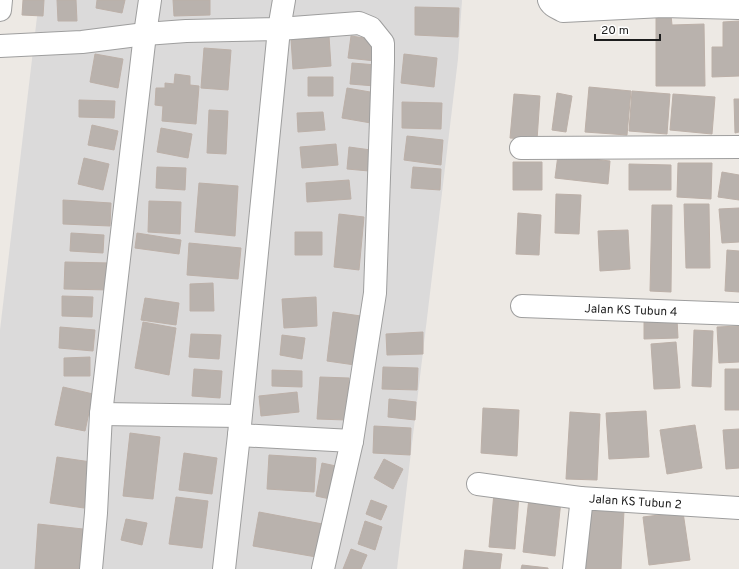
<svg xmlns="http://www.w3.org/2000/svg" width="739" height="569" viewBox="0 0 739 569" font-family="Overpass,sans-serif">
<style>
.residential{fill:#dbdada}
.building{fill:#b9b2ad;stroke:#bcb0a8}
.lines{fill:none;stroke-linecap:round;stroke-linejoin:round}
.minor-casing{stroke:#9e9e9e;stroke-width:24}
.minor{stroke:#fff;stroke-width:22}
.labels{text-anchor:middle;stroke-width:4;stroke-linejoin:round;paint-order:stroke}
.street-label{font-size:12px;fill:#1d1d1d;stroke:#fff}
</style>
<rect width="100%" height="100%" fill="#ede9e4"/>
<!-- residential -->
<path class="residential" d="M 39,0 L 462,0 L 458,59 L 397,569 L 0,569 L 0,330 Z"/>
<!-- building -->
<path class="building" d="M 23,0 L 44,0 L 43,16 L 22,15 Z
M 57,0 L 76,0 L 77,21 L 58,21 Z
M 97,0 L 125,0 L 122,13 L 96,8 Z
M 173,0 L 210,0 L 210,15 L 174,16 Z
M 415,7 L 459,8 L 458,37 L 415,35 Z
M 656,15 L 671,15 L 672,25 L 704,24 L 705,86 L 656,86 Z
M 739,21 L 739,76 L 712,77 L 712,47 L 723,47 L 723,22 Z
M 329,36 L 331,66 L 293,69 L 291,39 Z
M 351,36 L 378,40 L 375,61 L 348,58 Z
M 204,48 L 231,50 L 228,90 L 201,88 Z
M 95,54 L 123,59 L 118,88 L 90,82 Z
M 404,54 L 437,58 L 434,87 L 401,83 Z
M 352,63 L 377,65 L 375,86 L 350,84 Z
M 175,74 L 190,76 L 190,85 L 199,86 L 196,124 L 162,121 L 163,106 L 155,105 L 156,88 L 165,88 L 165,83 L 174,84 Z
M 308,77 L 333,77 L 333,96 L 308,96 Z
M 589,87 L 631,91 L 627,135 L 585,132 Z
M 347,88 L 376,93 L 371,123 L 342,118 Z
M 632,91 L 670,94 L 667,134 L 629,131 Z
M 557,93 L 572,96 L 566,132 L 552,130 Z
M 514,94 L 540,96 L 537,140 L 510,138 Z
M 673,94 L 715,97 L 712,134 L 670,130 Z
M 734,99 L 739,99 L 739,132 L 735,133 Z
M 79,100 L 115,101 L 114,118 L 79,117 Z
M 402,102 L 442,103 L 441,129 L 402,128 Z
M 209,110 L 228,111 L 226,154 L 207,153 Z
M 323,112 L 325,130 L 298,132 L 297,113 Z
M 92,125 L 118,131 L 114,150 L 88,145 Z
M 161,128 L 192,134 L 188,158 L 157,152 Z
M 407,136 L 443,140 L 441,165 L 404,160 Z
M 336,144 L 338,165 L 302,168 L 300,147 Z
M 349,147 L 371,150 L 369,171 L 347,169 Z
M 558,155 L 610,161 L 608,184 L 555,178 Z
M 84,158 L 109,164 L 103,190 L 78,184 Z
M 513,162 L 542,162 L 542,190 L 513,190 Z
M 678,163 L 712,163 L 711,199 L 677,197 Z
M 629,164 L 671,165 L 671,190 L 629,190 Z
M 157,167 L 186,168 L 185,190 L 156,188 Z
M 413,167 L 441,169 L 440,190 L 411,188 Z
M 722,172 L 739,175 L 739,200 L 718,197 Z
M 349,180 L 351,199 L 307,202 L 306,183 Z
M 199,183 L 238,186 L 235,236 L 195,232 Z
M 556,194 L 581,195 L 579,234 L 555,233 Z
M 63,200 L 111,203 L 110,226 L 63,224 Z
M 149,201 L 181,202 L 180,234 L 148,232 Z
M 684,204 L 709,204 L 710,268 L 686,268 Z
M 652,205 L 672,205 L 671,292 L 650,291 Z
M 739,208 L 739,242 L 722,243 L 719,209 Z
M 518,213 L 541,215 L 539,255 L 516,254 Z
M 339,214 L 364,217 L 359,270 L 334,267 Z
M 628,230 L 630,269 L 600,271 L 598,231 Z
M 295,232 L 322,232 L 322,255 L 295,255 Z
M 71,233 L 104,235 L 103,253 L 70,251 Z
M 137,233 L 181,240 L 179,254 L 135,248 Z
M 189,243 L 241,248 L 238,279 L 187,275 Z
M 727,250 L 739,251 L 739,292 L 725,291 Z
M 65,262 L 110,263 L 110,290 L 64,289 Z
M 213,283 L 214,311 L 190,311 L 190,284 Z
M 62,296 L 93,297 L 92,317 L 62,316 Z
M 316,297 L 317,326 L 284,328 L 282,299 Z
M 145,298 L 179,303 L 176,325 L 141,320 Z
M 333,312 L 361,316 L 355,365 L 327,361 Z
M 677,319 L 678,338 L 644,339 L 644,320 Z
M 143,322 L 176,328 L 169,375 L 135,368 Z
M 739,326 L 739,362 L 719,363 L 717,327 Z
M 60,327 L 95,330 L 93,351 L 59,348 Z
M 694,330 L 713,331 L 711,387 L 692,386 Z
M 423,332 L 423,354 L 387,355 L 386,334 Z
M 191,334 L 221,335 L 219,359 L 189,357 Z
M 282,335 L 305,338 L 302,359 L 280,355 Z
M 676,342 L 680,388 L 654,389 L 651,344 Z
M 90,357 L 90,376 L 64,376 L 64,358 Z
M 383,367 L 418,368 L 417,390 L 382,389 Z
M 194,369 L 222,371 L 220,398 L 192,396 Z
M 725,369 L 739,369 L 739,410 L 725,410 Z
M 272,370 L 302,371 L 302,387 L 272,386 Z
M 320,377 L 349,378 L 346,420 L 317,419 Z
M 63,387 L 93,394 L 85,431 L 55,425 Z
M 297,392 L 299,412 L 261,416 L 259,396 Z
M 389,399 L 416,402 L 415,420 L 388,417 Z
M 483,408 L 519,410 L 517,456 L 481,453 Z
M 646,411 L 649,457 L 609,459 L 606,413 Z
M 570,412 L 600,414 L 597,480 L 566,479 Z
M 695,425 L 702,468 L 667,474 L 660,430 Z
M 374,426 L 411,428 L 410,455 L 373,453 Z
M 739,429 L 739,468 L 726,469 L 723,430 Z
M 130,433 L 160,437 L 153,499 L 123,496 Z
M 184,453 L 217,458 L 212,494 L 179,490 Z
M 269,455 L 316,458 L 314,492 L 267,489 Z
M 57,457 L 91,462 L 84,508 L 50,503 Z
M 384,459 L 403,469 L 393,489 L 374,478 Z
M 322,463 L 336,466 L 330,499 L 316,496 Z
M 494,493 L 519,495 L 515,549 L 489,547 Z
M 176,497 L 208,501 L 202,548 L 169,544 Z
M 529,498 L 561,501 L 555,556 L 523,552 Z
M 371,500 L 387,506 L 381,520 L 366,514 Z
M 588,508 L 624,511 L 621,569 L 584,569 Z
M 259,512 L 328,525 L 322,558 L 253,546 Z
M 683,512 L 690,560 L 649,565 L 643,517 Z
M 126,519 L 147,523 L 142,545 L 121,540 Z
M 365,521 L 382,527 L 375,550 L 358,544 Z
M 38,524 L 83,529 L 79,569 L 35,569 Z
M 351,549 L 367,555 L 361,569 L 343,569 Z
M 465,550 L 502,554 L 500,569 L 463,569 Z
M 522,565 L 548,568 L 548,569 L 521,569 Z"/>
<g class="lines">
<!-- minor casing -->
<g class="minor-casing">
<g id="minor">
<path d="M 549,0 C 551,6 558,8 563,11 L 663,6 L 739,8"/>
<path d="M 0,10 L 1,0"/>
<path d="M 0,46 L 82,42 L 145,34 L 186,31 L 279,29 L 359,23 L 371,28 L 383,43 L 383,62 L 375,293 L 352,441 L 323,569"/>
<path d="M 521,148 L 739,147"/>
<path id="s1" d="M 522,306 L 739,314"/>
<path d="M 101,414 L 240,416"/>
<path d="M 239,435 L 352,441"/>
<path d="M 478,484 L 580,498"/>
<path d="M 91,569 L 96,513 L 101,414 L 145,34 L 150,0"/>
<path d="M 224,569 L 239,435 L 279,29 L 284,0"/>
<path id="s2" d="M 574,569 L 581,506 L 580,498 L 739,508"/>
</g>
</g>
<!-- minor -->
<use href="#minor" class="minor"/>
</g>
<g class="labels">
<!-- street labels -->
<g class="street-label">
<text dy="4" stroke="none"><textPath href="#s1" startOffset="109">Jalan KS Tubun 4</textPath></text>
<text dy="4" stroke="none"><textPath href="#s2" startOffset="127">Jalan KS Tubun 2</textPath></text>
</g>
</g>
<!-- scale -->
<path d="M595 34v6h65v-6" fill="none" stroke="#1d1d1d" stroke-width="2"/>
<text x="601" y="34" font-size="12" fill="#1d1d1d" stroke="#ffffff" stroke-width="3" paint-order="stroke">20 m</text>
</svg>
